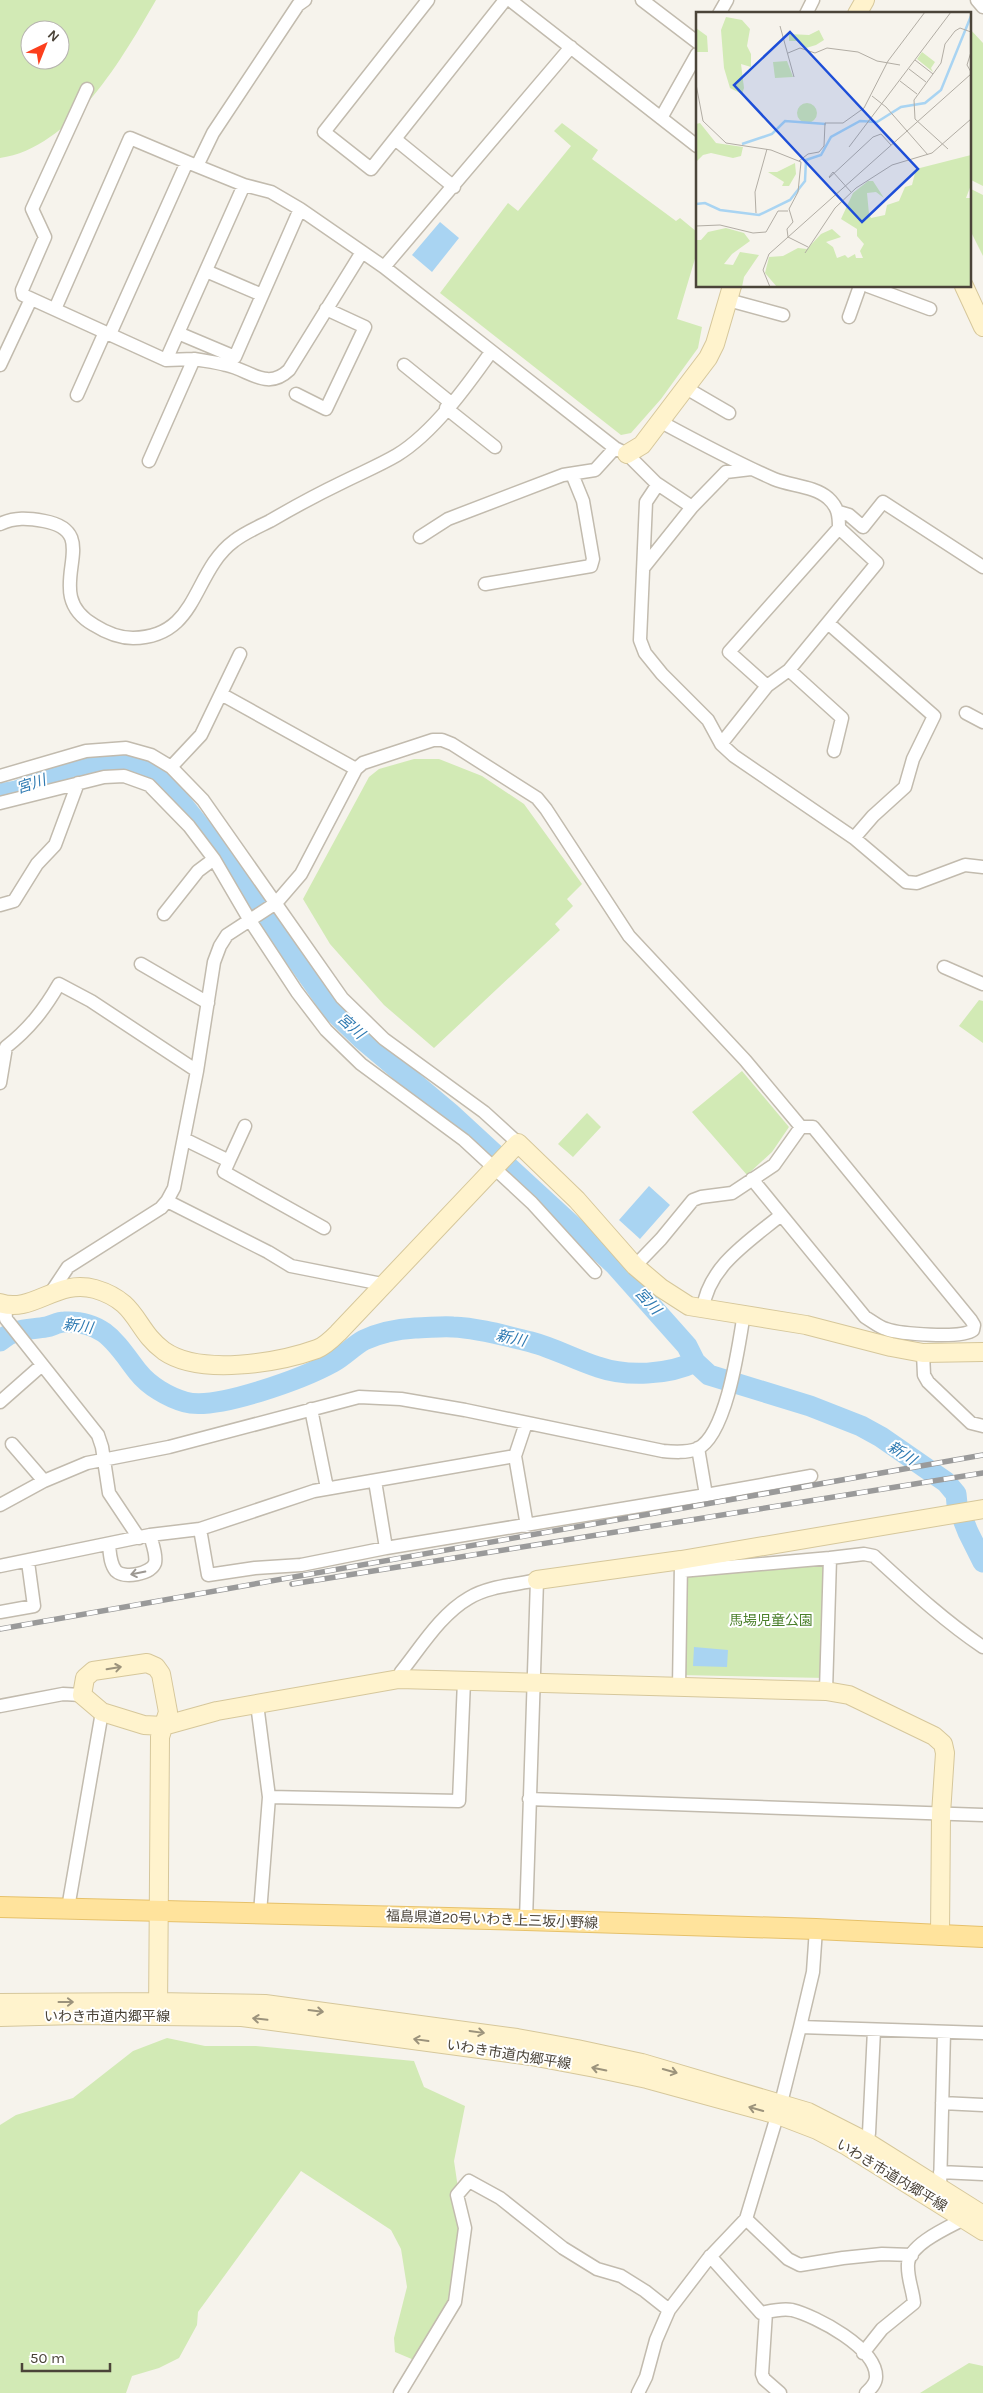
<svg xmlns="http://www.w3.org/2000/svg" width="983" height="2393" viewBox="0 0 983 2393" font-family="Karla,'Noto Sans JP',sans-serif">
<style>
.green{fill:#d2eab5;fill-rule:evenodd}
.water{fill:#a9d4f2}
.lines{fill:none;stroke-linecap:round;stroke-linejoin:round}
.river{stroke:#a9d4f2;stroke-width:21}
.street-casing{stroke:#c2bbae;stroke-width:15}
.secondary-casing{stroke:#d6c79b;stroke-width:20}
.primary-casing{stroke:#e6c16a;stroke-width:22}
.street{stroke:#fff;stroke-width:12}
.secondary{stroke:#fff3cd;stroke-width:18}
.primary{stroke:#ffe39c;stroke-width:20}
.rail-casing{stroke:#9a9a9a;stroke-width:5.5}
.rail{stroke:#fff;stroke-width:4;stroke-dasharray:11;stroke-linecap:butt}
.oneway{stroke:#9c9892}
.oneway2{stroke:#9c937c}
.labels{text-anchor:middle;stroke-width:4;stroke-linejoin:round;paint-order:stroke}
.park-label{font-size:14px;fill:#4a7f2a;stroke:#fff}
.street-label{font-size:14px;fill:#4b4439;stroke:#fff}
.water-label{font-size:15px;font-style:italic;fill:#2e7ab2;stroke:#fff}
.inset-river{fill:none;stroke:#a9d4f2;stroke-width:2.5}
.inset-road{fill:none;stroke:#b2ada4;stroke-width:1}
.view{fill:#1d4ed8;fill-opacity:0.15;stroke:#1d4ed8;stroke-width:2.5}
.inset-edge{fill:none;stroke:#4b4439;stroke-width:2.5}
</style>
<rect width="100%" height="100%" fill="#f6f3ec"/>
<!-- green -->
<path class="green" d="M 0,0 L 156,0 C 123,57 72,148 0,158 ZM 30,30 L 60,30 L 60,60 L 30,60 Z
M 969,28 L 983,43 L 983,186 L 969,179 Z
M 562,123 L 598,150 L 592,159 L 676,221 L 680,218 L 697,232 L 697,252 L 677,319 L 702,327 L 698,348 L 661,399 L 631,433 L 621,435 L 440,293 L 508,203 L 518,211 L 571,146 L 554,131 Z
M 969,188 L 983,195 L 983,256 L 969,228 Z
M 414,759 L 439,759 L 482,776 L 524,804 L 582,884 L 567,899 L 573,906 L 555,924 L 560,930 L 434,1048 L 384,1005 L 330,944 L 303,899 L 369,777 L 379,769 Z
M 979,1000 L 983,1001 L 983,1043 L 959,1026 Z
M 742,1071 L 789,1127 L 772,1152 L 747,1175 L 692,1112 Z
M 587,1113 L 601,1127 L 573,1157 L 558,1144 Z
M 830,1558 L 826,1678 L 679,1675 L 681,1571 Z
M 167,2038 L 205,2046 L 256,2046 L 414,2061 L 424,2087 L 465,2106 L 454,2161 L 463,2222 L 455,2292 L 414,2360 L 395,2352 L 394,2338 L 407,2287 L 401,2249 L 391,2230 L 301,2171 L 198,2312 L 197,2325 L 179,2358 L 159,2368 L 132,2376 L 126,2393 L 0,2393 L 0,2125 L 16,2115 L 73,2098 L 133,2051 Z
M 969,2363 L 983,2366 L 983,2393 L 920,2393 Z"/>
<!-- water -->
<path class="water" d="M 440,222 L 459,238 L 432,272 L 412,255 Z
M 649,1186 L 670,1205 L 640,1239 L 619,1220 Z
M 694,1647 L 728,1650 L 727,1667 L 693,1666 Z"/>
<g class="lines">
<!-- river -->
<path class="river" d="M 0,794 L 16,791 L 76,769 L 129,763 L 160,776 L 225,858 L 333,1011 L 362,1039 L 450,1113 L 615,1265 L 687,1346 L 695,1362 L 709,1375 L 810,1406 L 861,1426 L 881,1437 L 946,1482 L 956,1494 L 957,1504 L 968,1532 L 983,1562
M 0,1341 C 13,1328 30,1330 46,1327 C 52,1326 58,1322 64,1322 C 105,1320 117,1345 138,1372 C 149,1386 168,1397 185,1402 C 216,1411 304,1378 333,1362 C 344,1356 353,1346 364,1340 C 379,1333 399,1329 415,1328 C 428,1328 441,1326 453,1327 C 479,1328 506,1336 531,1342 C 554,1348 576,1360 598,1367 C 627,1377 668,1375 695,1362"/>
<!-- street casing -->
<g class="street-casing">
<path id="street" d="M 428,0 L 324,132 L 371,169 L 505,0
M 510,0 L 697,146
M 642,0 L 697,42
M 977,0 L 983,7
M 719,14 L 727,0
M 806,14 L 813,0
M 87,89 L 32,209 L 45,237 L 22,290 L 23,295 L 166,360 L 194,359
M 661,118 L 697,54
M 395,139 L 454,187
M 197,166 L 244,185 L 271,192 L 300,209 L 384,267 L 615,448 L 627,454 L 656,483 L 656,487 L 646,502 L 640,640 L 645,653 L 662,674 L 708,720 L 721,744 L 734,756 L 854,838 L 906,882 L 917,883 L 965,865 L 983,867
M 384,267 L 571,47
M 206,271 L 262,295
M 868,286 L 930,309
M 728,300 L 783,315
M 55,309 L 130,138 L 187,162
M 849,317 L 860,286
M 178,333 L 235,357 L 300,209
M 110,334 L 187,162 L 197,166 L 213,133 L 298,5 L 305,0
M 166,360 L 244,185
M 0,365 L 31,299
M 404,365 L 451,403
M 686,388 L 729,413
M 296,394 L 326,409 L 365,327 L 326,309
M 77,395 L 105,332
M 446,408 L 495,447
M 661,422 C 698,442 735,462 774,479 C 791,486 814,486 828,498 C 838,507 839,515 839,528 L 729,652 L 767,686
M 149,461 L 194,359 C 205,361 216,362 226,365 C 250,370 267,391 289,370 L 362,252
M 656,483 L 692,507
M 839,512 L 849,515 L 863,527 L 883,502 L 983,567
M 0,524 C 15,517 28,518 44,521 C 109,533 36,592 94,625 C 105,632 120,638 133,638 C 199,637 192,572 234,541 C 244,533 258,527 270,521 C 294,507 318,494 343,482 C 361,473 380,465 397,455 C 433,433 467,386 491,352
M 420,537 L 448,519 L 563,475 L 595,470 L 615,448
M 644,567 L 692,507 L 726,472 L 751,469
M 485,584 L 591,566 L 593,559 L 583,501 L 572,474
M 828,623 L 934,716 L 913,759 L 905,787 L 873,816 L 854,838
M 789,670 L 842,718 L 834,751
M 221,694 L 356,769
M 966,713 L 983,722
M 721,744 L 767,686 L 789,670 L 877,563 L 839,528
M 171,767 L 201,735 L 240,654
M 0,776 L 86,751 L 126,748 L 151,755 L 171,767 L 203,800 L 342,998 L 384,1039 L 484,1112 L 518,1143
M 0,803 L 104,777 L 124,776 L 149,785 L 189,826 L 214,859 L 249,919 L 297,992 L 326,1030 L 361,1064 L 464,1140 L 532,1203 L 595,1272
M 0,905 L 14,901 L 37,864 L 55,845 L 78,783
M 164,914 L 198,871 L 214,859
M 141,964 L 208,1003
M 944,967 L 983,984
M 0,1083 L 6,1047 C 29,1029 44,1010 59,984 L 91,1001 L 197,1071
M 184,1139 L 229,1161 L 224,1172 L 324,1228
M 228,1163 L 245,1126
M 752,1179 L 865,1317 C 872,1321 879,1327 886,1329 C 900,1334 962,1339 973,1330 L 974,1325 L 971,1320 L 813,1127 L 801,1127
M 167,1201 L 268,1252 L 291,1266 L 382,1284
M 52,1291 L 68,1267 L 161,1208 L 167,1201 L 174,1188 L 197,1071 L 214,962 L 220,946 L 227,935 L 276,903 L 301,874 L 356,769 L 363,763 L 433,740 L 442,740 L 452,744 L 537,798 L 546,809 L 629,936 L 745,1060 L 801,1127 L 774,1165 L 732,1193 L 701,1197 L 693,1200 L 661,1239 L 635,1266
M 5,1304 L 6,1319 L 98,1435 L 102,1447 L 109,1493 L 139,1538
M 703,1309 C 708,1266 751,1240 781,1215
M 923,1353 L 924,1375 L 928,1382 L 971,1423 L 983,1426
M 0,1402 L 42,1365
M 311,1409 L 327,1488
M 526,1423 L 515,1456 L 527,1526
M 12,1444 L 44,1481
M 375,1481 L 386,1548
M 706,1495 L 811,1476
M 0,1505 L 44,1481 L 87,1463 L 169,1447 L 359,1397 L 401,1399 L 465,1410 L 663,1451 C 674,1452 686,1453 697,1449 C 727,1435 739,1344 744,1313
M 200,1529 L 208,1575 L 255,1568 L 301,1565 L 386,1548 L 706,1495 L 698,1448
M 109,1545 C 110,1554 110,1564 116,1571 C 124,1579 151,1574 155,1563 C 157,1555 152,1543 150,1535
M 830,1558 L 864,1554 L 874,1556 C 909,1588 943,1620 983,1647
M 0,1566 L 150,1535 L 200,1529 L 314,1491 L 515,1456
M 681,1571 L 830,1558 L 826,1691
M 0,1612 L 34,1606 L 28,1562
M 399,1679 L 401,1672 C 421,1647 441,1614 469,1598 C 489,1586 515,1585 537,1580 L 526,1920
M 679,1687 L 681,1563
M 257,1704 L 269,1797 L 260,1913
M 0,1706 L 63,1694 L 82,1695
M 269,1797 L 459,1801 L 464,1681
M 529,1799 L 983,1815
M 68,1908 L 102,1712
M 800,2027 L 983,2033
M 942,2103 L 983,2105
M 867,2142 L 869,2133 L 874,2030
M 940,2172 L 983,2174
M 938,2193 L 940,2188 L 944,2032
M 746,2219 L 788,2259 L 800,2265 L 843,2258 L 882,2254 L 912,2255
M 710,2256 L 761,2313 C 771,2311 782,2308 792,2310 C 816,2316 877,2348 876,2377 C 876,2384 870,2389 866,2393
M 766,2312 L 762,2374 L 764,2379 L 780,2393
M 863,2353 L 882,2329 L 914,2303 C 913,2290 907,2278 908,2264 C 909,2244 949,2227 964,2219
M 400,2393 L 455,2302 L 465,2228 L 457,2195 L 469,2181 L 500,2198 L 563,2248 L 597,2269 L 621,2276 L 645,2291 L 669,2310
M 638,2393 L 646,2377 L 656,2340 L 669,2310 L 708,2259 L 746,2219 L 781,2103 L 800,2027 L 813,1972 L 816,1929"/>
</g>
<!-- secondary casing -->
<g class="secondary-casing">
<path id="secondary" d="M 857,14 L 865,0
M 964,286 L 983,327
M 627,454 L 642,445 L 708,358 L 715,344 L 732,286
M 0,1303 C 33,1314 57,1278 95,1289 C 139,1302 134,1329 164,1351 C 200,1376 278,1363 317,1349 C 325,1346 332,1339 338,1333 L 518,1143 L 577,1200 L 635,1266 L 661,1288 L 689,1306 L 806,1325 L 891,1347 L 923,1353 L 983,1352
M 537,1580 L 681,1560 L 983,1509
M 0,2003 L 157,2002 L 265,2004 L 517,2038 L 577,2049 L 642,2063 L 808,2112 L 867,2142 L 983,2215
M 158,2015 L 160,1737 L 168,1712 L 161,1674 L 156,1667 L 147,1663 L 93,1671 L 85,1678 L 82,1695 L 102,1712 L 144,1725 L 163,1726 L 217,1711 L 399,1679 L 826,1691 L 849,1695 L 934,1736 L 943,1744 L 945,1753 L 941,1814 L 940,1936
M 0,2017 L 77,2015 L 242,2017 L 531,2056 L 595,2068 L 647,2079 L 778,2115 L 817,2130 L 847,2146 L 983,2231"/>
</g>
<!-- primary casing -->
<g class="primary-casing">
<path id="primary" d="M 0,1907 L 526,1920 L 816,1929 L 983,1937"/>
</g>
<!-- street -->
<use href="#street" class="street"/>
<!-- secondary -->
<use href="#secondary" class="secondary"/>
<!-- primary -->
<use href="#primary" class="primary"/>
<!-- rail casing -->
<g class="rail-casing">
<path id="rail" d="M 292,1584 L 983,1473
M 0,1629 L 983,1455"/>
</g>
<!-- rail -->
<use href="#rail" class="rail"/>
</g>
<!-- one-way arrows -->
<defs><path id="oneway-shaft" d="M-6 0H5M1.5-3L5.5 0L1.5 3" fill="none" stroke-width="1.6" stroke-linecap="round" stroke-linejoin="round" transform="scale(1.25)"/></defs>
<use class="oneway" href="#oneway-shaft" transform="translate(138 1573) rotate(169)"/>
<g class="oneway2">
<use href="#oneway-shaft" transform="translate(114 1668) rotate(-9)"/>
<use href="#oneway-shaft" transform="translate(66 2002)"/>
<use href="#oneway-shaft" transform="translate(316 2011) rotate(7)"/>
<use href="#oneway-shaft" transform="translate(260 2019) rotate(-174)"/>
<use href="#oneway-shaft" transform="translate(477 2032) rotate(8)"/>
<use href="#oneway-shaft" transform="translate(421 2040) rotate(-172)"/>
<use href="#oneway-shaft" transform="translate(599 2069) rotate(-168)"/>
<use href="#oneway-shaft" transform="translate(670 2071) rotate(16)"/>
<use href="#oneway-shaft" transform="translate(756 2109) rotate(-164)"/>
</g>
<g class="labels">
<!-- park labels -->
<g class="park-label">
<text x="771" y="1625">馬場児童公園</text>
</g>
<!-- street labels -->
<g class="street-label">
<text transform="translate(492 1919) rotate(2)" y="5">福島県道20号いわき上三坂小野線</text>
<text x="107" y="2021">いわき市道内郷平線</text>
<text transform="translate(509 2054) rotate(9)" y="5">いわき市道内郷平線</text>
<text transform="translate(892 2175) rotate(31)" y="5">いわき市道内郷平線</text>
</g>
<!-- water labels -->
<g class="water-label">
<text transform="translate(31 784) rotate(-18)" y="5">宮川</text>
<text transform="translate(351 1026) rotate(41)" y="5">宮川</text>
<text transform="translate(648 1301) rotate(48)" y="5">宮川</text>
<text transform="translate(78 1326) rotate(8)" y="5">新川</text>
<text transform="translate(511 1338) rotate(13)" y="5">新川</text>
<text transform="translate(902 1453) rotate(33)" y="5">新川</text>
</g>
</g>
<!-- overview -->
<g transform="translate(696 12)">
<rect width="275" height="275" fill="#f6f3ec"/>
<path d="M 30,5 L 46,8 L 54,17 L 51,34 L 55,42 L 55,55 L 45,52 L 48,76 L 46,82 L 34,76 L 28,56 L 25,18 ZM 0,16 L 11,24 L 12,40 L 0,40 ZM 123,18 L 128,28 L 120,33 L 110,36 L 101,29 L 93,29 L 93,22 L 113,23 ZM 226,40 L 239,50 L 235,56 L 237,60 L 221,47 ZM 91,49 L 97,65 L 79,66 L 77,50 ZM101 101a10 10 0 1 1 20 0a10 10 0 1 1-20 0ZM 4,111 L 20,131 L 47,135 L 45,144 L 37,146 L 15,141 L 7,143 L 0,150 L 0,112 ZM 275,143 L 275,173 L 270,186 L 275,186 L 275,275 L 81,275 L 69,261 L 73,245 L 87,244 L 102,236 L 111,237 L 125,222 L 136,217 L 145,225 L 130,230 L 137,235 L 141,246 L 149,243 L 152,246 L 159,242 L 160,246 L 167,246 L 164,239 L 168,232 L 161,224 L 161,217 L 145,207 L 157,181 L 172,169 L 177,169 L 188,186 L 180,180 L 171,181 L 173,202 L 175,206 L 189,203 L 191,193 L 203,189 L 209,175 L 216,173 L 220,157 ZM 99,151 L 100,162 L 93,174 L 86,174 L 88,170 L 72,160 L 81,160 ZM 30,216 L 48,221 L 54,229 L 36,242 L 28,252 L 37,253 L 44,240 L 63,243 L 48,265 L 46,275 L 0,275 L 0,228 L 5,228 L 12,220 Z" fill="#d2eab5"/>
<path class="inset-river" d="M 46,132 L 76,122 L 89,109 L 130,112M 0,192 L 9,191 L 24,198 L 63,203 L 94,188 L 109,169 L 110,148 L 125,143 L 135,125 L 164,109 L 181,110 L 205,95 L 229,91 L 245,78 L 275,4"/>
<path class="inset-road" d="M 11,0 L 47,0M 84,14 L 98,65M 275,40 L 271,53 L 275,60M 92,41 L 104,36 L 119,41 L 131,36 L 162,40 L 181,49 L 204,53M 219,48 L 237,62M 213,57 L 230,70M 204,69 L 221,82M 0,72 L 7,109 L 30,131 L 75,138 L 105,150 L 102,180 L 93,197 L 97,210 L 91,217 L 92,225M 176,84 L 190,95 L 232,143M 153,135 L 255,0M 252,137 L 219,107 L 218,88 L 245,51 L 249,32 L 259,19 L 264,16 L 275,20M 103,149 L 112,142 L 123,140 L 128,134 L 129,111 L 147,111 L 168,96 L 192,49 L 229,0M 133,165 L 137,160 L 155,180M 133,166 L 177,125 L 185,122 L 195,133M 60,201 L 59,180 L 71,137M 0,214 L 24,213 L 57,221 L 70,220 L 82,199 L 92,199M 92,225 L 112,235M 109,241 L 139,196 L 160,176 L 196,153 L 236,141 L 275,107M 74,275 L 67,258 L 73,242 L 275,62"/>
<path class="view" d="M 94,20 L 222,157 L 166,210 L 38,73 Z"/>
<rect width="275" height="275" class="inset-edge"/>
</g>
<!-- north arrow -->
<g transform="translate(45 45) rotate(43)"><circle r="24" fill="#ffffff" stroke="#b7b4b0"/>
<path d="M0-4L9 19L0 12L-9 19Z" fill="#fc3f1d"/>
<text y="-8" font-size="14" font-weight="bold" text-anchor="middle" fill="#4b4439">N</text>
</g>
<!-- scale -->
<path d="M22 2363v8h88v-8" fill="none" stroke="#4b4439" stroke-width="2.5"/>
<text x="30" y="2363" font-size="15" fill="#4b4439" stroke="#ffffff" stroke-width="4" paint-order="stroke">50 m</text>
</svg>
